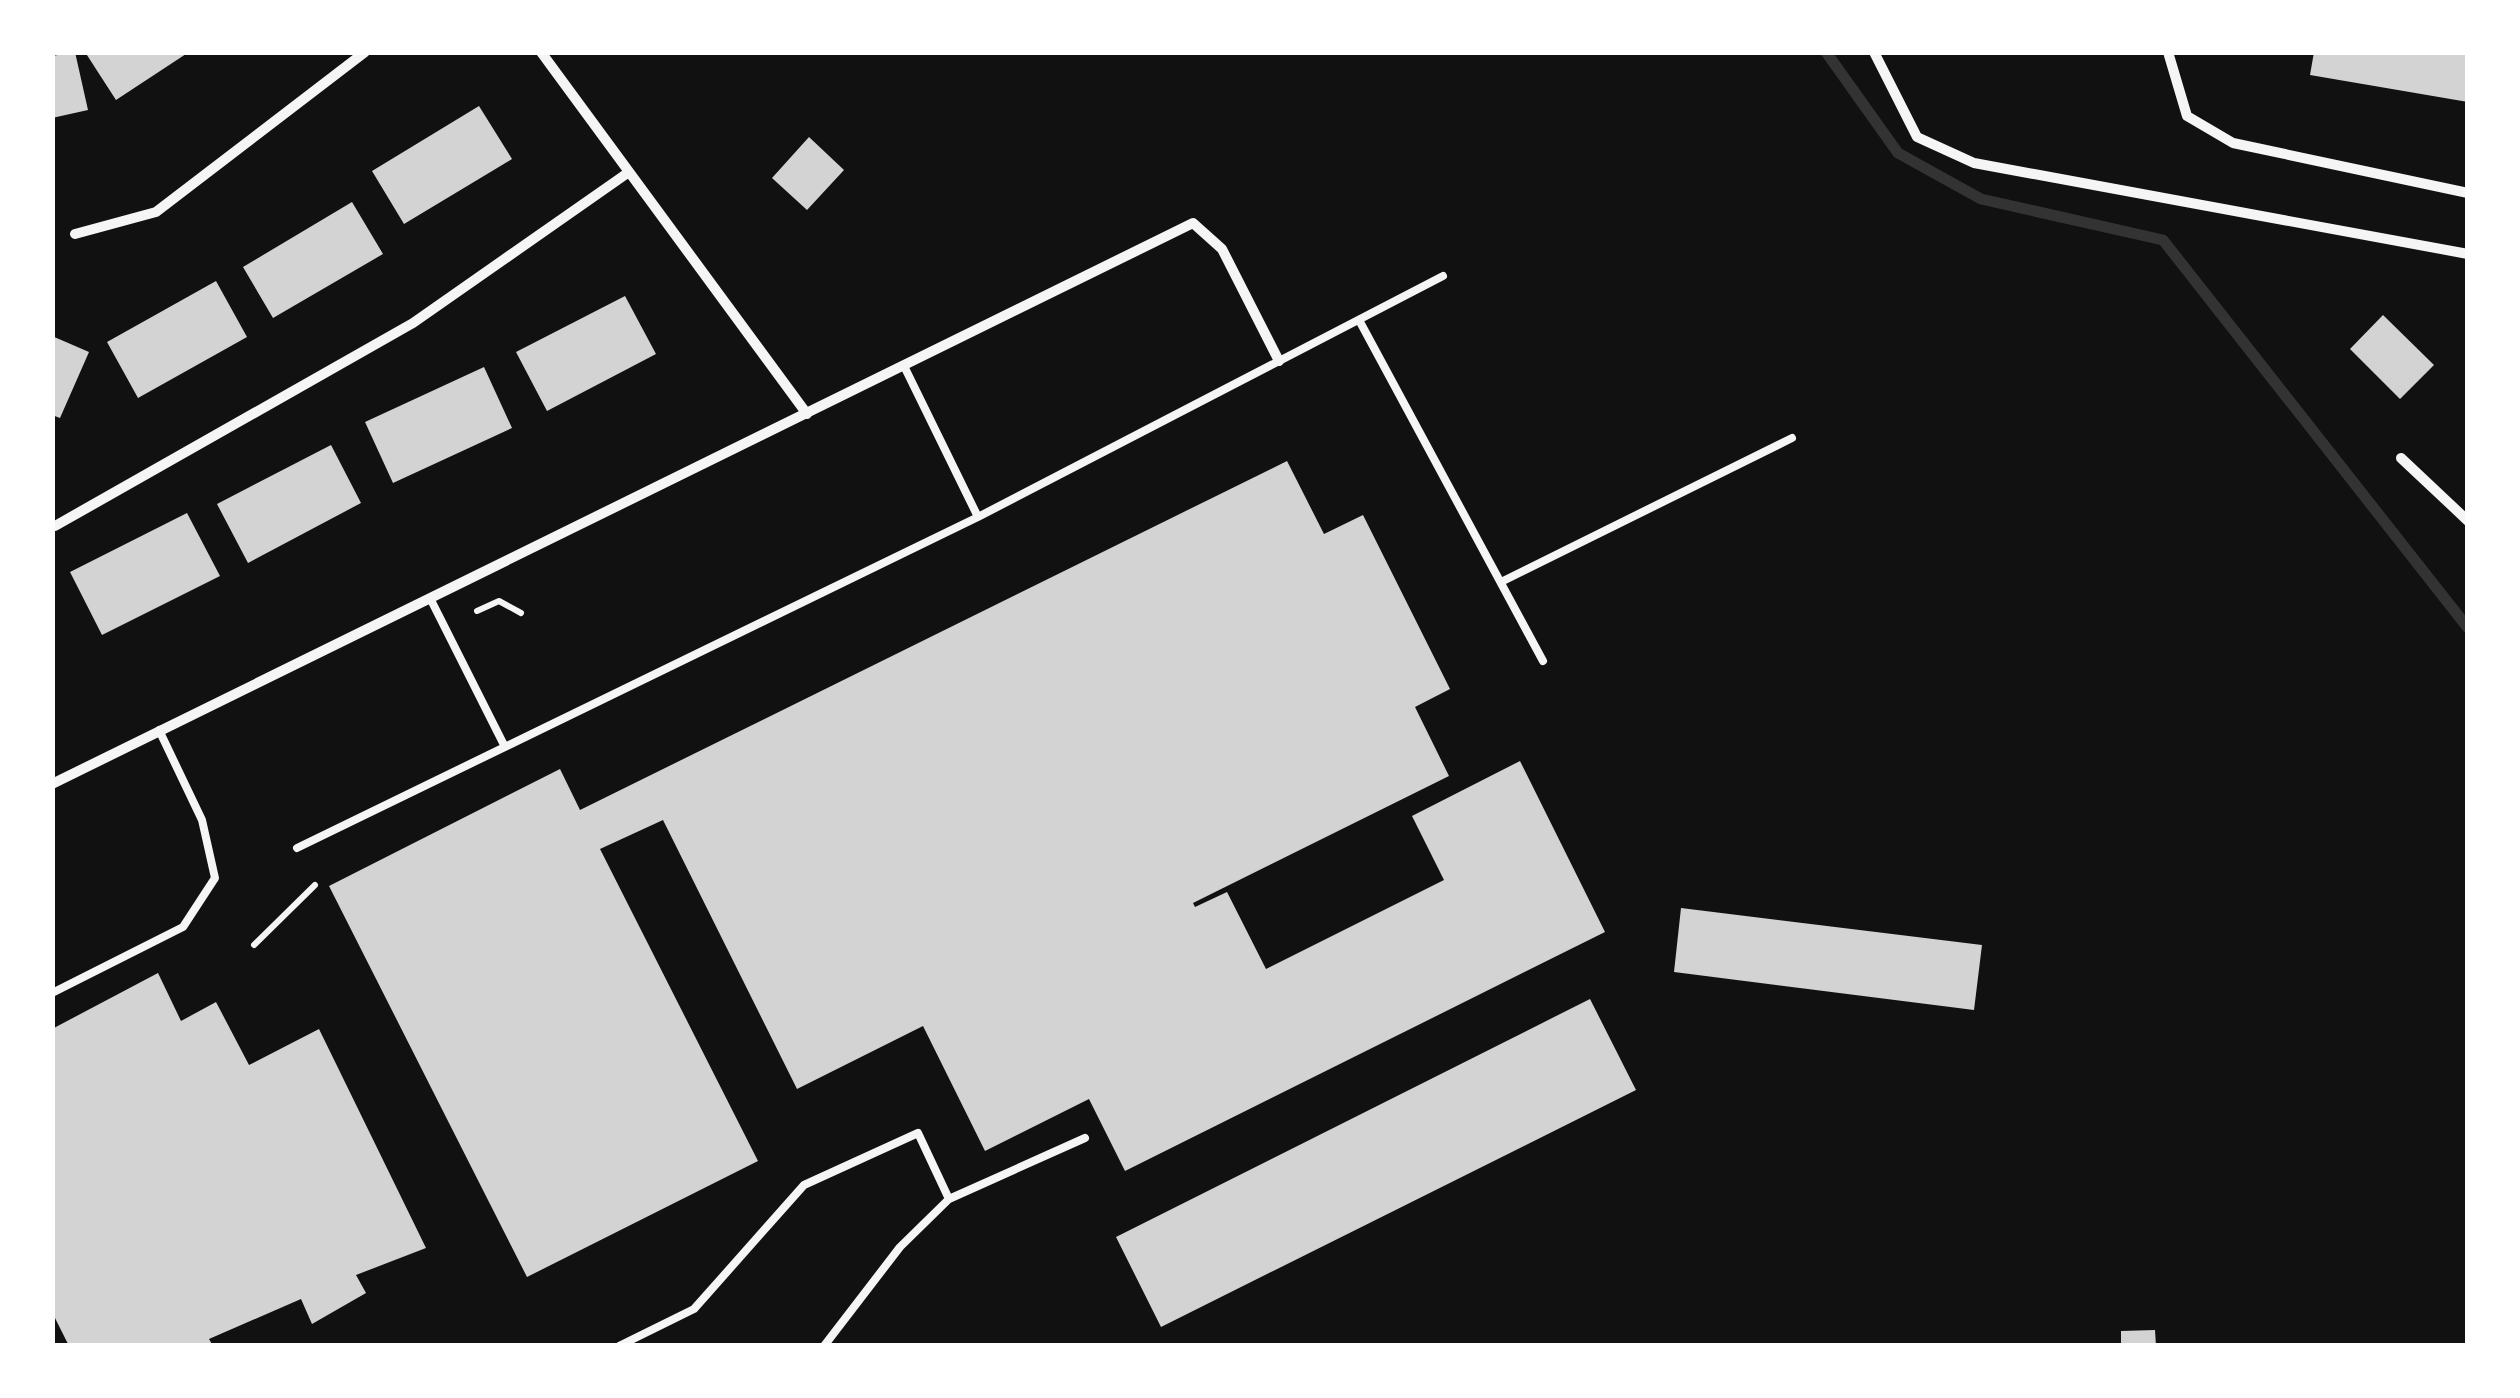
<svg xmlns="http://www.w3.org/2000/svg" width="2520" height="1398" viewBox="0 0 2520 1398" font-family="'Source Serif 4',serif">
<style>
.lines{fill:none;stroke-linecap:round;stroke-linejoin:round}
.stream{stroke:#333;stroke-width:11}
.building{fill:#d3d3d3}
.path{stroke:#f5f5f5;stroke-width:6}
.service{stroke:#f5f5f5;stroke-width:8}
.minor{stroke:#f5f5f5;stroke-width:10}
</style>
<rect width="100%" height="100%" fill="#111"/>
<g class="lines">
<!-- stream -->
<path class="stream" d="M 1826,52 L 1898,153 L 1981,199 L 2163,240 L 2468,628"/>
</g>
<!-- building -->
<path class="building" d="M 75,52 L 88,110 L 52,118 L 52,56 Z
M 85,52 L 189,52 L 116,100 Z
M 2314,52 L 2468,52 L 2468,102 L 2310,75 Z
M 479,106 L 512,159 L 404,224 L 372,171 Z
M 809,137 L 844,170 L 807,210 L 772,178 Z
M 352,202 L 383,254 L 273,318 L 243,267 Z
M 216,281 L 247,337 L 138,398 L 107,342 Z
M 625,296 L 656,354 L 547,411 L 516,352 Z
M 2383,315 L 2434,365 L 2400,399 L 2350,349 Z
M 52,336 L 89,352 L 60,418 L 52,415 Z
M 484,367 L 512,428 L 393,483 L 365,422 Z
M 331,445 L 361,503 L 248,563 L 217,504 Z
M 1287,461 L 1324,534 L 1363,515 L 1450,689 L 1415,707 L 1449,776 L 1193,903 L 1195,907 L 1227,892 L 1266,969 L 1444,880 L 1412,816 L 1520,761 L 1605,932 L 1125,1171 L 1089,1099 L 985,1151 L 923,1026 L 797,1089 L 663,820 L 600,849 L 758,1161 L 527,1277 L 329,886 L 560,769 L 580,810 Z
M 187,513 L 220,576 L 102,635 L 70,572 Z
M 1681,908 L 1982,945 L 1974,1010 L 1674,972 Z
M 158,973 L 181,1021 L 216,1002 L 249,1065 L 319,1029 L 426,1248 L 356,1275 L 366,1293 L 312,1324 L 301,1299 L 209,1339 L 213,1346 L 69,1346 L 52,1312 L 52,1029 Z
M 1590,999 L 1636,1090 L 1161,1327 L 1116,1237 Z
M 2155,1330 L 2156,1346 L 2121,1346 L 2121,1331 Z"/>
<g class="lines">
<!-- path -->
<path class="path" d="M 477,611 L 499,601 L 521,613
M 254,945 L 315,885"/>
<!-- service -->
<path class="service" d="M 1359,320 L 1543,661
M 978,517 L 1443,276
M 1501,582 L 1792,438
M 430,598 L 505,747
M 297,848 L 978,517 L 904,366
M 52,993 L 183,927 L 215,878 L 202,820 L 159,730
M 619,1346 L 694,1309 L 804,1185 L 918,1133 L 949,1199
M 824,1346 L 900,1247 L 949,1199 L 1085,1138"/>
<!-- minor -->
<path class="minor" d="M 541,52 L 807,414
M 1874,52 L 1917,137 L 1974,163 L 2468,254
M 2168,52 L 2187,116 L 2233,143 L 2468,193
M 75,234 L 156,212 L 365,52
M 2401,458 L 2468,521
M 55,526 L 413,323 L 629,172
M 52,784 L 1193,223 L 1222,249 L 1279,361"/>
</g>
<!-- border -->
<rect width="2520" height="1398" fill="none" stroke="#ffffff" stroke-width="110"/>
</svg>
